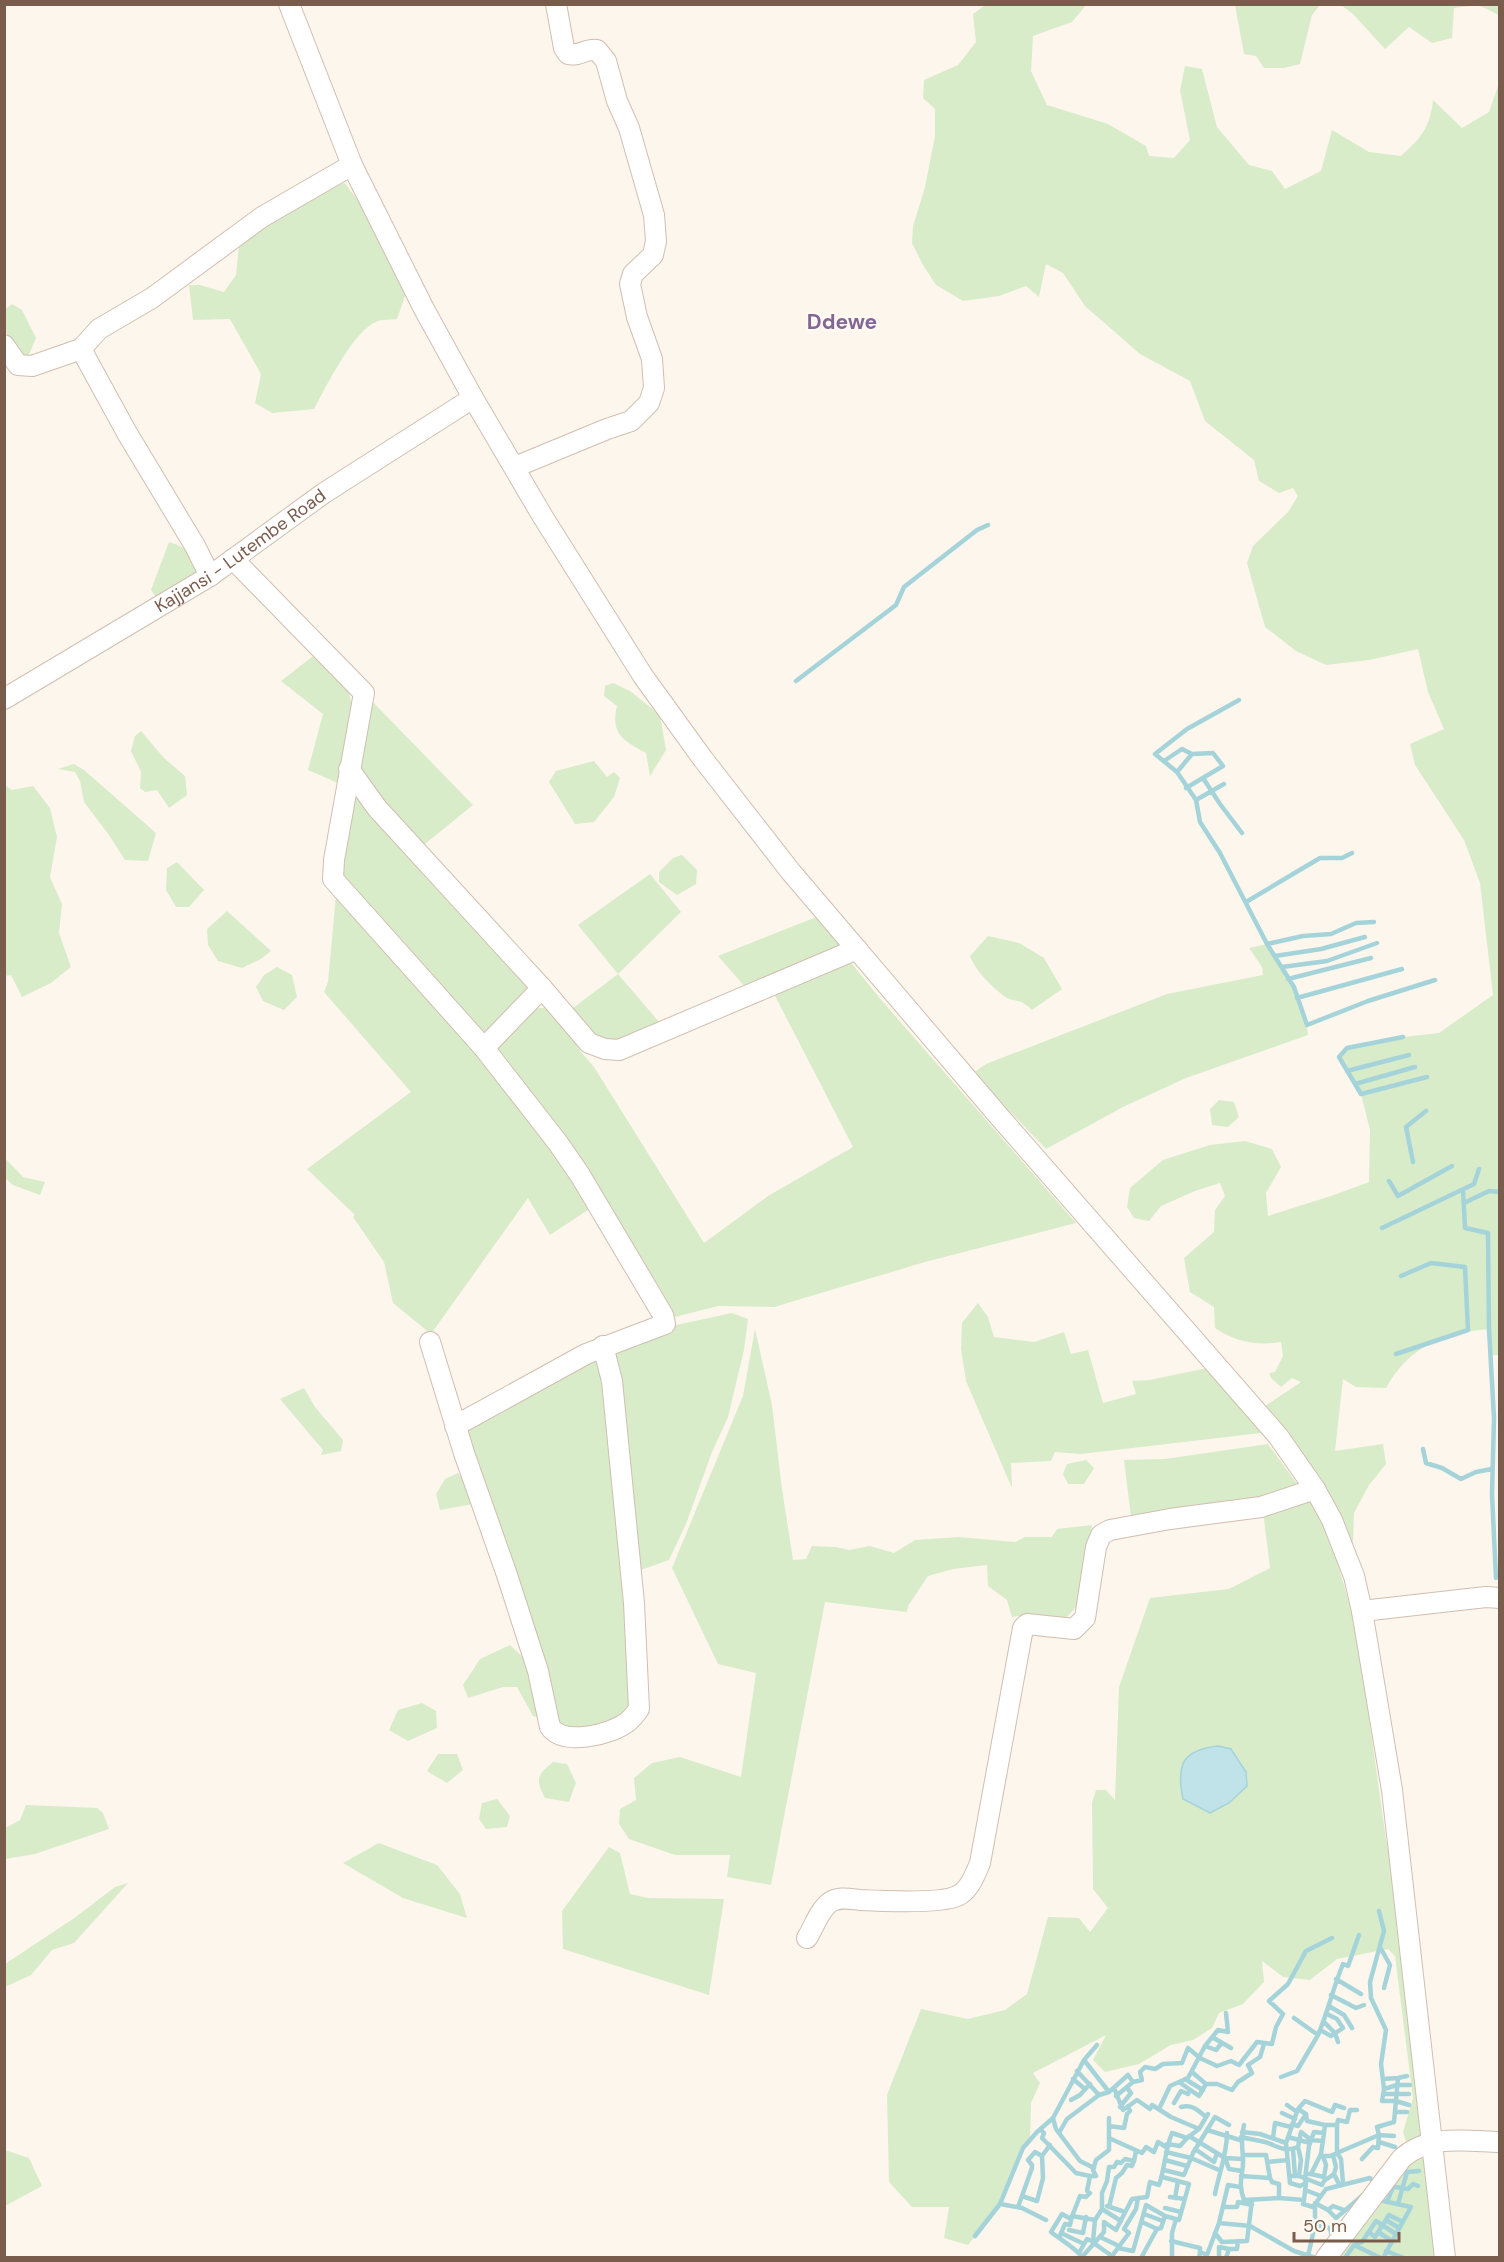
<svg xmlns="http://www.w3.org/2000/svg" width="1504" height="2262" viewBox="0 0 1504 2262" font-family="'DM Sans',sans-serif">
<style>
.green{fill:#d8ecc9}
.water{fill:#bfe3e8;stroke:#a5d3da;stroke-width:1.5}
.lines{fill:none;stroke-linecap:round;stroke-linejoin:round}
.stream{stroke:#a5d3da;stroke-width:4.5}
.minor-casing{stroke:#d1beb0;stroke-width:22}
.minor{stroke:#fff;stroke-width:20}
.labels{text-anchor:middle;stroke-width:4.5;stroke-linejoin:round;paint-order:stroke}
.street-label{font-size:18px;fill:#7a5c4d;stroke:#fffaf3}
.quarter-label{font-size:21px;font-weight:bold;fill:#846695;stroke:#fffaf3}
</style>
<rect width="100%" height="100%" fill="#fdf6ec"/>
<!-- green -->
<path class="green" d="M 985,5 L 1086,5 L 1072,22 L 1033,36 L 1031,71 L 1047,105 L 1108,124 L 1146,146 L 1149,156 L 1174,158 L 1190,140 L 1180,90 L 1185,66 L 1202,69 L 1217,127 L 1249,165 L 1272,171 L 1285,189 L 1321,171 L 1332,130 L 1369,152 L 1401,156 C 1421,138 1430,128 1433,100 L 1462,128 L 1489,112 L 1499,83 L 1499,1355 L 1491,1355 L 1491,1329 C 1445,1332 1409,1346 1386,1388 L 1356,1387 L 1343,1379 L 1335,1451 L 1383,1444 L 1386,1464 L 1369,1485 L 1354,1513 L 1353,1543 C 1330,1494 1298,1449 1265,1406 L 1301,1382 L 1292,1378 L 1281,1387 L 1271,1378 L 1269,1373 L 1275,1372 L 1283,1356 L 1281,1342 C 1256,1346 1236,1342 1215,1328 L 1214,1307 L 1190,1292 L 1184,1258 L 1214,1232 L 1215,1210 L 1225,1196 L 1220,1183 L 1195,1191 L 1161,1206 L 1149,1221 L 1134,1218 L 1127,1207 L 1130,1188 L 1163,1160 L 1210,1145 L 1245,1141 L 1272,1149 L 1281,1167 L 1266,1193 L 1268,1216 L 1331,1196 L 1369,1182 L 1370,1130 L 1361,1094 L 1339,1057 L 1347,1048 L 1403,1037 L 1439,1033 L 1493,995 L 1480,883 L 1464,840 L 1415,765 L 1410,744 L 1444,729 L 1428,692 L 1418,649 L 1369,660 L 1326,665 L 1296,651 L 1265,627 L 1247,563 L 1253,546 L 1288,512 L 1298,496 L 1293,488 L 1279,493 L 1259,481 L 1254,460 L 1205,421 L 1190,381 L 1140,354 L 1085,306 L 1063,273 L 1046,264 L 1039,297 L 1026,286 L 999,296 L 963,301 L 936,285 L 923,265 L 912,243 L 913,226 L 925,187 L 935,136 L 935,109 L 923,98 L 924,80 L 958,65 L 976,42 L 973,14 Z
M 1235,5 L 1320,5 L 1312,15 L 1300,64 L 1284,68 L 1264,68 L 1256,56 L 1244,54 Z
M 1341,5 L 1499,5 L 1499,15 L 1478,5 L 1454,8 L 1452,38 L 1432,43 L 1409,27 L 1385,49 L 1353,14 Z
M 345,183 L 384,237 L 406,293 L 397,319 C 391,320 383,319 378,321 C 354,329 326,387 314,409 L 272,413 L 255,403 L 261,374 L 230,319 L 193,320 L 189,285 L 200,285 L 224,292 L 236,275 L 239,245 L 276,211 L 314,193 Z
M 12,304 L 22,310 L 36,338 L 27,359 L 17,357 L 5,329 L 4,310 Z
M 169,542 C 188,548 195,554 196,574 L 156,597 L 151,590 Z
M 317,653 L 347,685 L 355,717 L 338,783 L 308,770 L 323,714 L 281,681 Z
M 613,683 L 630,691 L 660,715 L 666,750 L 650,776 L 646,753 C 624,741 610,734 617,706 L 604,696 L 605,686 Z
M 368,697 L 473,805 L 420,848 L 356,771 Z
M 141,731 L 164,758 L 185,776 L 187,795 L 169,808 L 157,790 L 145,792 L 140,788 L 141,772 L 131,751 L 135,736 Z
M 594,761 L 607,777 L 614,772 L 620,778 L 614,797 L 594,822 L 575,824 L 549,782 L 556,771 Z
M 74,764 L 84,770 L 156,833 L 148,861 L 125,860 L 109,835 L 84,802 L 80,781 L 75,772 L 58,769 Z
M 5,785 L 12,790 L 33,786 L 50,808 L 57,837 L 50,877 L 62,904 L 59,933 L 71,967 L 51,983 L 22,997 L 11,975 L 5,976 Z
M 356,787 L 530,989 L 488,1034 L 481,1036 L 344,883 L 338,867 Z
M 682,855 L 697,870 L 696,884 L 677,895 L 659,882 L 659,872 L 673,858 Z
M 177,862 L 204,890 L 189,907 L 176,907 L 166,890 L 167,868 Z
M 650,874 L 681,912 L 618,974 L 660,1023 L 630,1039 L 600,1042 L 569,1011 L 618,974 L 578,925 Z
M 336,895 L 470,1036 L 594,1206 L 550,1235 L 528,1198 L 431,1334 L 393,1303 L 384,1262 L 353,1217 L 355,1215 L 307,1169 L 411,1092 L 324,992 L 328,982 Z
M 227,911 L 271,951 L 261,959 L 242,968 L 218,961 L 208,945 L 207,929 Z
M 819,916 L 843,947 L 747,989 L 718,956 Z
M 988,936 L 1019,943 L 1044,958 L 1062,989 L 1032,1010 C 1019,997 1014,1003 1004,996 C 992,987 975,970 970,956 Z
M 1267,944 C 1284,972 1305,1002 1308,1035 L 1186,1078 L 1123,1107 L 1046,1149 L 973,1073 L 986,1064 L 1167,994 L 1263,975 L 1262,967 L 1249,948 Z
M 848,959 L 883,1002 L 1076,1223 L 925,1262 L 774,1307 L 718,1306 L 675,1317 L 660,1288 L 583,1166 L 497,1056 L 495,1042 C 512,1027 527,1002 553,1009 L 581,1052 L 594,1067 L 704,1243 L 768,1196 L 853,1147 L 772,990 Z
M 277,967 L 292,975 L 297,997 L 284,1010 L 263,1001 L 256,987 L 264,975 Z
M 1219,1100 L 1234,1102 L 1239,1117 L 1228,1127 L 1212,1125 L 1210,1109 Z
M 4,1157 L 23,1177 L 45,1182 L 40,1195 L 13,1185 L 5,1178 Z
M 978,1303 L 988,1317 L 994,1337 L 1034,1342 L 1064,1332 L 1071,1354 L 1088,1350 L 1103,1403 L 1136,1394 L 1132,1381 L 1150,1380 L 1207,1368 L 1261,1433 L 1081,1454 L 1055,1452 L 1051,1461 L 1011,1463 L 1012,1488 L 966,1381 L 961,1349 L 962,1323 Z
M 732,1313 L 748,1319 L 744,1350 L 728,1417 L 712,1452 L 686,1524 L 669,1560 L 635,1572 L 608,1349 L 676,1325 Z
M 755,1329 L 772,1405 L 782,1489 L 793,1560 L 806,1559 L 812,1546 L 836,1547 L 849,1550 L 870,1546 L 894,1553 L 915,1540 L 958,1537 L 1015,1542 L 1025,1537 L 1052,1537 L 1057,1529 L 1092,1525 L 1080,1603 L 1066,1618 L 1025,1615 L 1012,1617 L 1007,1600 L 988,1586 L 987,1565 L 953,1569 L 928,1576 L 908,1606 L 907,1612 L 825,1602 L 771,1885 L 727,1877 L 730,1855 L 675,1855 L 629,1839 L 619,1824 L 620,1809 L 636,1800 L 634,1778 L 652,1763 L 680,1757 L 741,1777 L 756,1673 L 718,1664 L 672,1568 L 743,1396 Z
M 600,1350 L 635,1704 L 627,1716 L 592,1733 L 560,1730 L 467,1429 Z
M 304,1388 L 315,1407 L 343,1440 L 341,1451 L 321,1455 L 323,1450 L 280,1399 Z
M 1268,1444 L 1300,1488 L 1254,1504 L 1131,1517 L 1124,1460 L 1165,1459 Z
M 1086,1460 L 1094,1468 L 1084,1484 L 1068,1484 L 1063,1474 L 1067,1464 Z
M 458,1473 L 470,1489 L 473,1504 L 440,1510 L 436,1494 L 445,1479 Z
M 1308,1499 L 1329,1532 L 1352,1614 L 1368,1710 L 1386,1840 L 1395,1886 L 1424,2136 L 1407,2145 L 1403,2132 L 1413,2098 L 1395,1956 L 1388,1949 L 1337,1959 L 1310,1980 L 1283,1977 L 1262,1961 L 1264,1982 L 1243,2004 L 1219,2013 L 1212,2028 L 1193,2040 L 1171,2045 L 1139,2064 L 1105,2072 L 1093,2060 L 1106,2035 L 1033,2073 L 1040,2083 L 1031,2103 L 1030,2141 L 1018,2158 L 1000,2204 L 968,2245 L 944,2238 L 949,2207 L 912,2207 L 889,2182 L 887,2095 L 921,2009 L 968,2019 L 1005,2010 L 1027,1994 L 1048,1917 L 1079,1918 L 1090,1932 L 1108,1908 L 1093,1889 L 1092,1803 L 1096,1790 L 1106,1790 L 1115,1800 L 1119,1687 L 1150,1598 L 1229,1589 L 1270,1568 L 1263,1511 Z
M 510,1645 L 530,1664 L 541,1718 L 533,1716 L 517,1687 L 503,1687 L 468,1698 L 463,1685 L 480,1659 Z
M 422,1703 L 436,1711 L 437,1728 L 408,1741 L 389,1730 L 398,1710 Z
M 438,1754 L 457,1754 L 463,1770 L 447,1783 L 427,1771 Z
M 553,1762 L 567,1764 L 576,1783 L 569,1802 L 545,1798 C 535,1779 537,1775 553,1762 Z
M 497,1799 L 510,1816 L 507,1827 L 486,1829 L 479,1819 L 482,1803 Z
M 26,1805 L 97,1808 L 103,1813 L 109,1829 L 35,1854 L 5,1859 L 5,1828 L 20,1820 Z
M 379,1843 L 437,1865 L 460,1894 L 467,1918 L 403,1898 L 343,1863 Z
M 609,1847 L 620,1853 L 630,1894 L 648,1898 L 724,1899 L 709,1995 L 563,1949 L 562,1911 Z
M 128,1883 L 74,1943 L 52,1950 L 31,1975 L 5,1987 L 5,1964 L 73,1919 L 115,1887 Z
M 5,2150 L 29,2158 L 42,2186 L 5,2206 Z
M 1427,2151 L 1436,2257 L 1332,2258 L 1402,2170 Z"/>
<!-- water -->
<path class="water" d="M 1218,1746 L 1231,1749 L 1246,1772 L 1247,1786 L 1229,1803 L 1210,1813 L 1183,1799 C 1176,1765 1182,1750 1218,1746 Z"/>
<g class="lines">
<!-- stream -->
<path class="stream" d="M 796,681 L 896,605 L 904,587 L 977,530 L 988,525
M 1239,700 L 1187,729 L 1155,754 L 1177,772 L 1196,800 L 1200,822 L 1220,853 L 1267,944 L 1294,987 L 1307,1025 L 1368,1001 L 1435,980
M 1164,761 L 1182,749 L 1192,754
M 1177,772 L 1192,754 L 1213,753 L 1223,766 L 1186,788
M 1203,778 L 1220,804 L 1242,833
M 1196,800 L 1224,784
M 1246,902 L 1320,858 L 1342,858 L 1352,853
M 1267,944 L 1303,936 L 1331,934 L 1356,923 L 1374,922
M 1275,956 L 1321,949 L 1365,937
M 1282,967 L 1327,961 L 1377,943
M 1288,979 L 1371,958
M 1297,998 L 1402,969
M 1403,1037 L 1347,1048 L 1339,1057 L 1361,1094 L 1427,1077
M 1347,1071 L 1409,1055
M 1355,1084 L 1415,1067
M 1413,1162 L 1406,1127 L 1426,1111
M 1389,1181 L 1398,1196 L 1452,1166
M 1463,1191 L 1465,1228 L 1488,1233 L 1489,1329 L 1494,1418 L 1492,1494 L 1496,1578
M 1464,1203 L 1489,1191 L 1500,1192
M 1382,1228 L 1474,1184 L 1479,1169
M 1396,1354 L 1468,1330 L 1465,1267 L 1431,1263 L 1401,1276
M 1423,1449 L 1426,1463 L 1442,1468 L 1461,1479 L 1476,1472 L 1492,1469
M 1379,1911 L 1384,1931 L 1370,1982 L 1371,1998 L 1386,2030 L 1381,2064 L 1384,2089 L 1382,2101 L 1396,2101 L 1409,2105
M 1380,1947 L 1390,1965 L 1384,1988
M 1336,1979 L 1361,1994
M 1331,1995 L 1356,2008 L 1364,2005
M 1329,2006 L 1344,2015 L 1352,2028
M 1294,2018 L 1318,2035 C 1328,2012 1333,1988 1343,1964 L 1348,1966 L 1359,1935
M 1324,2022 L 1335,2033 L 1338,2042
M 1320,2030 L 1331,2036 L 1343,2028 L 1337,2019 L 1327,2014
M 1212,2037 L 1231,2048
M 1205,2046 L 1216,2050 L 1221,2044
M 1084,2060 L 1109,2092
M 1077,2071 L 1099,2095
M 1192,2072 L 1206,2084
M 1281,2077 L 1297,2071 L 1318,2035
M 1073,2079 L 1085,2089
M 1185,2079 L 1203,2090
M 1383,2079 L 1398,2078
M 1179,2082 L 1199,2096 L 1206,2084 L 1217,2084 L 1232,2090 L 1238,2082 L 1252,2073 L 1248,2065 L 1260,2057 L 1264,2044
M 1114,2088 L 1123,2110 L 1137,2100 L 1150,2109 L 1152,2105 L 1171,2117 L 1199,2129
M 1384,2089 L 1397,2085 L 1410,2085
M 1383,2094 L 1409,2094
M 1116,2096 L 1133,2082
M 1071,2100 L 1080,2095 L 1090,2084
M 1174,2103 L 1181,2091 L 1188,2094 L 1190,2090
M 1287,2105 L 1297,2112
M 1120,2107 L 1131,2093 L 1127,2088
M 1181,2107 C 1192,2104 1198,2110 1206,2117
M 1159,2109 L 1170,2086 L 1188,2078 L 1205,2046 L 1218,2030 L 1228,2032 L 1226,2013
M 1298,2109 L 1305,2101 L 1332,2112 L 1335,2105 L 1344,2108
M 1395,2112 L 1407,2112
M 1282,2113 L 1295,2119
M 1053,2118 L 1056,2129 L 1080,2161 L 1094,2168
M 1109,2118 L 1109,2150 L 1096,2160 L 1093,2170 L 1096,2176 L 1090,2176 L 1087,2191 L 1090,2193 L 1086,2197 L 1080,2196 L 1071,2219 L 1062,2214 L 1051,2232 C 1061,2240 1076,2248 1082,2257 L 1104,2232 L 1104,2222 L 1116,2230 L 1132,2199 L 1147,2197 L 1150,2182 L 1159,2185 C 1165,2168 1165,2150 1172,2133 L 1187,2138 L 1199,2129 L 1208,2114
M 1292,2124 L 1298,2126 L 1306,2114
M 1244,2125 C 1241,2139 1242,2144 1243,2158 C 1244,2176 1237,2180 1244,2200 L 1279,2198 L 1304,2200 L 1303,2204 L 1313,2207 L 1326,2189 L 1370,2178 L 1376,2184
M 1109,2126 L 1124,2128 L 1127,2114 L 1130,2111 L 1128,2106
M 1041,2130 L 1044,2133 L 1042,2138 L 1076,2173 L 1090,2176
M 1207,2130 L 1240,2140
M 1242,2132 L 1260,2134 L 1286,2143 L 1290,2183 L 1300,2186 L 1306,2183 L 1304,2200
M 1059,2133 L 1067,2119 L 1099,2095 L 1109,2092 L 1128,2075 L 1133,2082 L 1142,2080 L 1140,2072 L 1145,2067 L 1155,2069 L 1163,2064 L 1182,2063 L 1188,2048 L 1200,2058 L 1217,2066 L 1231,2061 L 1239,2065 L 1257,2042 L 1272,2044 L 1276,2027 L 1283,2014 L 1269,2001 L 1288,1984 L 1306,1951 L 1332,1938
M 1241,2137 C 1249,2139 1257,2140 1265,2142 C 1276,2145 1283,2153 1298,2147 L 1301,2132 L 1311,2140 L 1323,2141
M 1288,2137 L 1310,2143
M 1109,2138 L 1142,2153 L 1146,2147 L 1154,2152 L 1158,2142 L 1166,2147
M 1273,2138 L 1275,2123 L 1291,2127
M 1379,2142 L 1395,2147
M 1286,2143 L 1298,2109 L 1306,2114 L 1307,2121 L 1325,2125 L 1337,2125 L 1338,2120 L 1347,2122 L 1350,2110 L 1357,2110
M 1167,2144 L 1180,2146 L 1189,2136 L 1225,2158 L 1243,2159
M 1298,2147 L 1301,2160 L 1299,2176
M 1195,2149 L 1214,2162 L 1217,2153
M 1293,2149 L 1295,2176
M 1166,2152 L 1191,2158 L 1219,2170
M 1243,2155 L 1266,2155 L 1270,2178
M 1333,2155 L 1336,2167 L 1334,2174
M 1225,2158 L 1229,2169 L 1242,2171
M 1362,2159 L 1373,2147 L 1378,2148 L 1379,2135 L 1377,2127 L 1394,2122 L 1398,2078 L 1407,2076
M 1165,2160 L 1187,2166
M 1268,2162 L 1288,2160
M 1164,2170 L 1184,2175 L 1193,2153 L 1215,2117 L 1229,2125
M 1308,2174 L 1311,2174 L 1321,2154 L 1324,2133
M 1311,2174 L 1324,2177 L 1326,2165 L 1323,2156 L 1330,2156 L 1337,2153 L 1337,2125
M 1241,2176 L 1270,2178 L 1272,2182 L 1279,2184 L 1279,2198
M 1290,2176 L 1299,2176 L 1322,2185 L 1324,2181 L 1334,2174 L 1339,2184
M 1306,2183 L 1305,2179 L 1309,2146 L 1314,2132 L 1324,2133 L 1325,2125
M 1343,2183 L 1341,2159 L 1337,2153 L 1379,2135 L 1394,2136
M 1389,2186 L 1408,2189 L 1413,2184 L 1418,2186
M 1305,2190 L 1321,2196
M 1215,2194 C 1219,2173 1227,2155 1227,2133
M 1022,2196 L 1037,2201 L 1043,2178 L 1042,2156
M 1170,2197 L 1185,2199
M 1175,2198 L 1178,2181
M 1381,2198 L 1379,2200 L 1411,2207 L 1383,2258
M 1387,2202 L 1393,2187
M 1000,2204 L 1022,2208 L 1046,2220
M 1398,2204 L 1407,2172 L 1419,2171
M 1146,2205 L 1165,2216 L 1179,2220 L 1189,2184 L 1162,2177
M 1107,2206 L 1125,2212
M 1018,2207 L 1032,2168 L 1032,2165 L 1028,2160 L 1035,2152 L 1042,2156 L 1050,2145
M 1109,2207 L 1116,2178 L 1122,2173 L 1127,2165 L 1132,2166 L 1134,2161
M 1223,2207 L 1237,2207 L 1238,2202 L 1252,2205
M 1165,2208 L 1181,2212
M 1102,2209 L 1121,2221
M 1328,2210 L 1336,2218 L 1363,2195
M 1144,2214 L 1163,2221
M 1386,2220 L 1399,2228
M 1142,2222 L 1157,2229
M 1219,2223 L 1250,2226 L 1294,2251 L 1316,2258
M 1315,2225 L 1330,2228 L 1332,2237 L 1330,2240
M 1069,2230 L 1083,2233 L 1086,2217
M 1378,2232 L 1392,2241
M 1061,2233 L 1084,2244
M 1215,2233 L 1222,2242 L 1247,2241 L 1252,2200
M 1370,2233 L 1375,2237 L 1389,2215 L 1403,2222
M 975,2236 L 1000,2204 L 1023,2148 L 1037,2132 L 1053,2118 L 1084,2060 L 1097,2045
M 1100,2237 L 1119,2246
M 1059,2238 L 1065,2224 L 1070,2225 L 1072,2216 L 1095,2220
M 1093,2241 L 1095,2220 L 1102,2209 L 1102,2193 L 1107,2181 L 1109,2167 L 1114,2167 L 1117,2162 L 1121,2163 L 1125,2159 L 1134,2161 L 1136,2151
M 1171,2241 L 1200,2248 L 1200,2252
M 1095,2244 L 1112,2256 L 1129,2233 L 1124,2229 L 1136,2209 L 1138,2198
M 1354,2245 L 1362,2242 L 1376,2221 L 1396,2234
M 1354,2245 L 1381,2258
M 1118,2248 L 1133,2251 L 1146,2205
M 1386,2251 L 1404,2258
M 1079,2253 L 1087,2239 L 1094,2242
M 1308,2256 L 1315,2225 L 1315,2203 L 1328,2210 L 1333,2206 L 1344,2210
M 1141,2258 L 1157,2229 L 1161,2228 L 1165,2216
M 1172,2258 L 1172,2233 L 1176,2219
M 1199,2258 L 1200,2252 L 1207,2255 L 1219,2223 L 1228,2185 L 1240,2187
M 1219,2258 L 1219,2247 L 1229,2249
M 1226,2258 L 1229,2249 L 1237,2249 L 1238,2241
M 1345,2258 L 1354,2245"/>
<!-- minor casing -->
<g class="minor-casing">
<g id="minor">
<path d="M 289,4 L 352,165 L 424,309 L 473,398 L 543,517 L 643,676 L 703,759 L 791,872 L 997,1114 L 1278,1436 L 1315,1489 L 1332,1520 L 1354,1576 L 1362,1611 L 1392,1790 L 1445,2258"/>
<path d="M 4,345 L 18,365 L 32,366 L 81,349 L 99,329 L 152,298 L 262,217 L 352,165"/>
<path d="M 81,349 L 127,433 L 195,546 L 210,576"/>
<path d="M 515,467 L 607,429 L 631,421 L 649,403 L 654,388 L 652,359 L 637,317 L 630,284 L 633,274 L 653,255 L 656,241 L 654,215 L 629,128 L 617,101 L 606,61 L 597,50 C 587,48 578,57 568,54 L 564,48 L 556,4"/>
<path d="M 233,559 L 364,693 L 334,860 L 333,879 L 484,1048 L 558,1143 L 580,1175 L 663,1315 L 665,1324 L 586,1354 L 455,1426"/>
<path id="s1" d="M 4,699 L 210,576 L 324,493 L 473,398"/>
<path d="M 349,769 L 377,808 L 542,988 L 589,1043 L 605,1049 L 619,1050 L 857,949"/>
<path d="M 484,1048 L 542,988"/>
<path d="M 430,1342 L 464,1453 L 507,1575 L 538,1671 L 550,1727 C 564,1746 609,1735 626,1723 C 632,1719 635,1714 639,1709 L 634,1603 L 612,1381 L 603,1346"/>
<path d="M 1362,1611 L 1486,1597 L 1500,1598"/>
<path d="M 807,1938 C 814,1927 819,1911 829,1903 C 838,1896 850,1899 860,1900 C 880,1901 941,1904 957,1896 C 969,1891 975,1875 980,1863 L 1023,1628 L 1027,1624 L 1074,1629 L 1085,1618 L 1096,1547 L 1101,1535 L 1110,1530 L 1170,1519 L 1261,1507 L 1315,1489"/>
<path d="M 1326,2258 L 1402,2158 C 1430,2134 1465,2141 1500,2142"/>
</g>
</g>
<!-- minor -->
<use href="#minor" class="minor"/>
</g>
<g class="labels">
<!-- street labels -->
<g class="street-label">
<text dy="6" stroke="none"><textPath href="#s1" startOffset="279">Kajjansi - Lutembe Road</textPath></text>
</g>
<!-- quarter labels -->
<g class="quarter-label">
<text x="842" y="329">Ddewe</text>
</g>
</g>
<!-- border -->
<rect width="1504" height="2262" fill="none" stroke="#7a5c4d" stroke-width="12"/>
<!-- scale -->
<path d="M1294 2232v9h105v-9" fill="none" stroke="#7a5c4d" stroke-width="3"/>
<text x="1303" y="2232" font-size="18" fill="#7a5c4d" stroke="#fffaf3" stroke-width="4.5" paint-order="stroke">50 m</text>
</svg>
